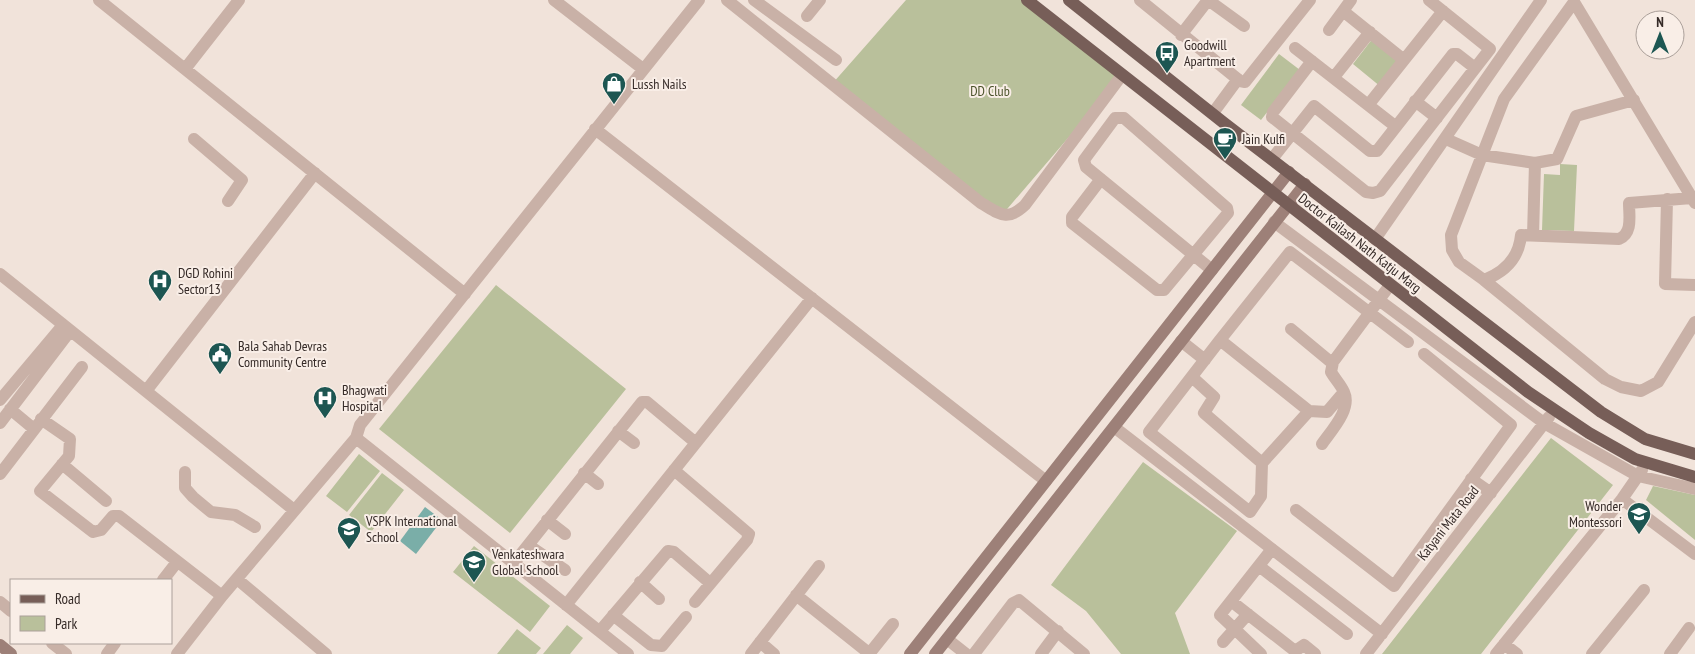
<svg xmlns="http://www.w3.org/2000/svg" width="1695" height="654" viewBox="0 0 1695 654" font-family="'PT Sans Narrow',sans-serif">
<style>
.green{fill:#b9c09b}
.water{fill:#7aaea8}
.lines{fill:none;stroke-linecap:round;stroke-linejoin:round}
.street{stroke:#c9b1a7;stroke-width:12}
.secondary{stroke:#9d8078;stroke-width:12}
.primary{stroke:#775e58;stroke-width:12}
.labels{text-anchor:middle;stroke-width:4;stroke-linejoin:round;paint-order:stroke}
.poi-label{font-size:14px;fill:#352a27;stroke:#f9eee7;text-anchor:start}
.park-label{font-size:14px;fill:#4b532b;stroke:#f9eee7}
.street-label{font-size:14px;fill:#352a27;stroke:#f9eee7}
</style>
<rect width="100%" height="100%" fill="#f1e3da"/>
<!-- green -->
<path class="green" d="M 906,0 L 1027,0 L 1122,75 L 1002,215 L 832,84 Z
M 1373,38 L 1402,61 L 1381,87 L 1353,64 Z
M 1279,54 L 1300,70 L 1261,120 L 1241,105 Z
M 1560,164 L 1577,165 L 1574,231 L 1542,230 L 1544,174 L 1560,175 Z
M 496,285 L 626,389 L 510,533 L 379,429 Z
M 1551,438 L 1613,485 L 1481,654 L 1382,654 Z
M 359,454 L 380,471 L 347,512 L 326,496 Z
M 1143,462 L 1237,531 L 1175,613 L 1190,654 L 1121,654 L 1086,611 L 1051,585 Z
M 382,473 L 404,490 L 371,532 L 349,515 Z
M 1653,486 L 1695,495 L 1695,540 L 1646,500 Z
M 474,546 L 550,606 L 530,632 L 453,572 Z
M 567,625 L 583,638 L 570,654 L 543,654 Z
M 517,629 L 541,648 L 536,654 L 497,654 Z"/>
<!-- water -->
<path class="water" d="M 425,507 L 442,520 L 416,554 L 400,541 Z"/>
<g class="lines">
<!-- street -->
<path class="street" d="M 99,0 L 465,294
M 554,0 L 643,69
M 727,0 L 981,203 C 1000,214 1007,222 1025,205 L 1122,75
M 754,0 L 836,60
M 1140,0 L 1240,81 L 1245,82 L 1310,0
M 1208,0 L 1244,26
M 1351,0 L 1343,11 L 1404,60
M 807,16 L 820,0
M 1329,30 L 1343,11
M 1181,35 L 1208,0
M 1295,48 L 1395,126
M 1312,61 L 1273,112 L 1272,117 L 1366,192 L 1373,193 L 1380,191 L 1490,49 L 1429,0
M 185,69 L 239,0
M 1334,77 L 1370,32
M 1415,101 L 1437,118
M 1369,104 L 1443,11
M 1213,113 L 1238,79
M 595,129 L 1046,481
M 194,139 L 242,180 L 228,201
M 1446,139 L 1482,155 L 1535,163 L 1533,236
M 1272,159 L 1314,106 L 1370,151 L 1377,151 L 1453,54 L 1457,54 L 1475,68
M 1535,163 L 1557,159 L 1576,116 L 1634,100
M 1101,179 L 1072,217 L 1072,223 L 1157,290 L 1164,290 L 1228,213 L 1227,208 L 1124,118 L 1115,118 L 1084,160 L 1086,167 L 1212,270
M 1667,199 L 1665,284 L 1695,285
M 1695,203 L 1574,2 L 1504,99 L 1451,235 L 1452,250 L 1459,262 L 1484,280 L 1605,379 L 1621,387 L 1641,391 L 1658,382 L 1695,322
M 1274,222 L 1544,423 L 1638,476 L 1695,489
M 1375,239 L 1541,0
M 0,274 L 294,510
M 1484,280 C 1505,272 1519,258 1521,235 L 1619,239 C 1633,233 1629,216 1629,203 L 1692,198
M 1291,329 L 1332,363
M 1220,340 L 1149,432 L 1250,512 L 1261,496 L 1262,463 L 1309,411
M 1181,341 L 1205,360
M 1192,377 L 1214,397 L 1204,413 L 1262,463
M 146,391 L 315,173
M 1344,392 L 1327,412 L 1309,411 L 1220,340 L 1290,252 L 1408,342
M 0,400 L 63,325
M 10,409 L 34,429
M 41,419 L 70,439 L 69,456 L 40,491 L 93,532 L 101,530 L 113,516 L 119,516 L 222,596
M 0,423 L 70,331
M 1114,427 L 1382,634
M 618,431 L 634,443
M 356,438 L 628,654
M 1322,444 C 1331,431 1352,409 1344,392 C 1341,385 1335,379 1331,372 L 1333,362 L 1390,285
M 62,464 L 106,501
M 674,470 L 749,534 L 747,540 L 695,602
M 185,472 L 185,488 L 193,497 L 211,512 L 235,515 L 255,527
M 584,473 L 598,484
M 0,474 L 82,367
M 1471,479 L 1491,493
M 1622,499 L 1695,554
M 1296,510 L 1394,586 L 1511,425 L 1424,354
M 547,520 L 565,534
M 528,545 L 565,570
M 513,564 L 642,402 L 647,402 L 696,443
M 1259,566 L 1347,634
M 237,579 L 326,654
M 163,580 L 177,562
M 640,582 L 659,599
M 796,595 L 870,654
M 1231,601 L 1295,651 L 1304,645 L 1315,654
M 0,602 L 11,611
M 566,605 L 812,298
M 613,615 L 651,645 L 662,646 L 686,617
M 600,631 L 668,551 L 674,552 L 710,583
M 947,639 L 966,654
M 760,642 L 774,654
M 1223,642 L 1248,614
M 52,643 L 66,654
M 1504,644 L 1517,654
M 107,654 L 115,643
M 177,654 L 222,596 L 356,438 L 360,425 L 699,0
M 751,654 L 819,566
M 869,654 L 893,624
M 974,654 L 1013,603 L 1019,600 L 1084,654
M 1041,654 L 1058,631
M 1261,654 L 1220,615 L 1272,549
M 1366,654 L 1549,417
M 1496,654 L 1622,499 L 1642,470
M 1592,654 L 1644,590
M 1670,654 L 1689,628"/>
<!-- secondary -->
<path class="secondary" d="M 0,645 L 11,654
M 910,654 L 1289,172
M 935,654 L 1305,184"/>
<!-- primary -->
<path class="primary" d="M 1027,0 L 1528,392 L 1589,433 L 1635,459 L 1695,477
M 1069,0 L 1224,123 L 1601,412 L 1645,439 L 1695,454"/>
</g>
<!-- icons -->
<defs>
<g id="bus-pin" transform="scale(1.25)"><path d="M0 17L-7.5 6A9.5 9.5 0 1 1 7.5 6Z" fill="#1d5652" stroke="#f9eee7"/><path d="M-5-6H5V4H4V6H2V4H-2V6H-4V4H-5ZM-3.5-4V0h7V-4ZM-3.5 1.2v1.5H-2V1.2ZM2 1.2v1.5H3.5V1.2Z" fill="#fff"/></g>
<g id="shop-pin" transform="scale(1.25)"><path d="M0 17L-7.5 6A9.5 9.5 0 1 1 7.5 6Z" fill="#1d5652" stroke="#f9eee7"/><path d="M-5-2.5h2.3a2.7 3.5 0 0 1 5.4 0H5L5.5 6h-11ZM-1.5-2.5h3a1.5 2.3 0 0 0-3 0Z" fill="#fff"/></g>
<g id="cafe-pin" transform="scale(1.25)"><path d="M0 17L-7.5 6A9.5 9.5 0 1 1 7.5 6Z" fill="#1d5652" stroke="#f9eee7"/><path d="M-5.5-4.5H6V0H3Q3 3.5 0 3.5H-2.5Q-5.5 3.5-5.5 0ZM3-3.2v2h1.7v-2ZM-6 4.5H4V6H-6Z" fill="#fff"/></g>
<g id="hospital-pin" transform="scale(1.25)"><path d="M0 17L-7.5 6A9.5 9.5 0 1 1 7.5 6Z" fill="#1d5652" stroke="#f9eee7"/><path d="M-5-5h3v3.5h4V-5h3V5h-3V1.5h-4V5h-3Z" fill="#fff"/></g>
<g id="civic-pin" transform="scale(1.25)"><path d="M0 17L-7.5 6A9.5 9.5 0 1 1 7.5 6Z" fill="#1d5652" stroke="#f9eee7"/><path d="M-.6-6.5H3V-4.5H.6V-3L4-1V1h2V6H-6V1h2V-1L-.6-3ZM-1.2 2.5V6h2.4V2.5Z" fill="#fff"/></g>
<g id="school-pin" transform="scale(1.25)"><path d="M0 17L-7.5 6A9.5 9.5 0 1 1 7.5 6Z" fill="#1d5652" stroke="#f9eee7"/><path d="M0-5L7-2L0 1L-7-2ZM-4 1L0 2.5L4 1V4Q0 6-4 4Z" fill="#fff"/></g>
</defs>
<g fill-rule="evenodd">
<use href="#bus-pin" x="1167" y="53"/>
<use href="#shop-pin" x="614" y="84"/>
<use href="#cafe-pin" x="1225" y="139"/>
<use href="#hospital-pin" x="160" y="281"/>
<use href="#civic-pin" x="220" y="354"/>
<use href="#hospital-pin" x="325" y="398"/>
<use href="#school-pin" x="1639" y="514"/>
<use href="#school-pin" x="349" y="529"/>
<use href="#school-pin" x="474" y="562"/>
</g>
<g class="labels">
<!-- poi labels -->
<g class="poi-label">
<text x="1184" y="50">Goodwill<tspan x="1184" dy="16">Apartment</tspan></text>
<text x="632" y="89">Lussh Nails</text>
<text x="1242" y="144">Jain Kulfi</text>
<text x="178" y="278">DGD Rohini<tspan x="178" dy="16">Sector13</tspan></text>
<text x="238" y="351">Bala Sahab Devras<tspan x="238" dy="16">Community Centre</tspan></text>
<text x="342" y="395">Bhagwati<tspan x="342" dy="16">Hospital</tspan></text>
<text x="1622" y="511" text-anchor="end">Wonder<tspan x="1622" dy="16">Montessori</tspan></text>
<text x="366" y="526">VSPK International<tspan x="366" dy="16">School</tspan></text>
<text x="492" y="559">Venkateshwara<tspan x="492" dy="16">Global School</tspan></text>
</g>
<!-- park labels -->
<g class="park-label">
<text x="990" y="96">DD Club</text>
</g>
<!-- street labels -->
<g class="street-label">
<text transform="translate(1360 243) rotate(38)" y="5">Doctor Kailash Nath Katju Marg</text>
<text transform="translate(1448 523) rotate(-52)" y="5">Katyani Mata Road</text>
</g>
</g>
<!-- legend -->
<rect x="10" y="579" width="162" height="65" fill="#f9eee7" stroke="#aba09a"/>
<rect x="20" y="595" width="25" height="8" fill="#775e58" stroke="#aba09a"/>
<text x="55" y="604" font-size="15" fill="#352a27">Road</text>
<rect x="20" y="616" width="25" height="15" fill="#b9c09b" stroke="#aba09a"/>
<text x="55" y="629" font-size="15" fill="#352a27">Park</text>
<!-- north arrow -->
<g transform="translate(1660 35)"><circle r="24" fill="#f9eee7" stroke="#aba09a"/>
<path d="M0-4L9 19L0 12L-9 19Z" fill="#1d5652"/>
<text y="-8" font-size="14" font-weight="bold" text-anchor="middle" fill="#352a27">N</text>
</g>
</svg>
